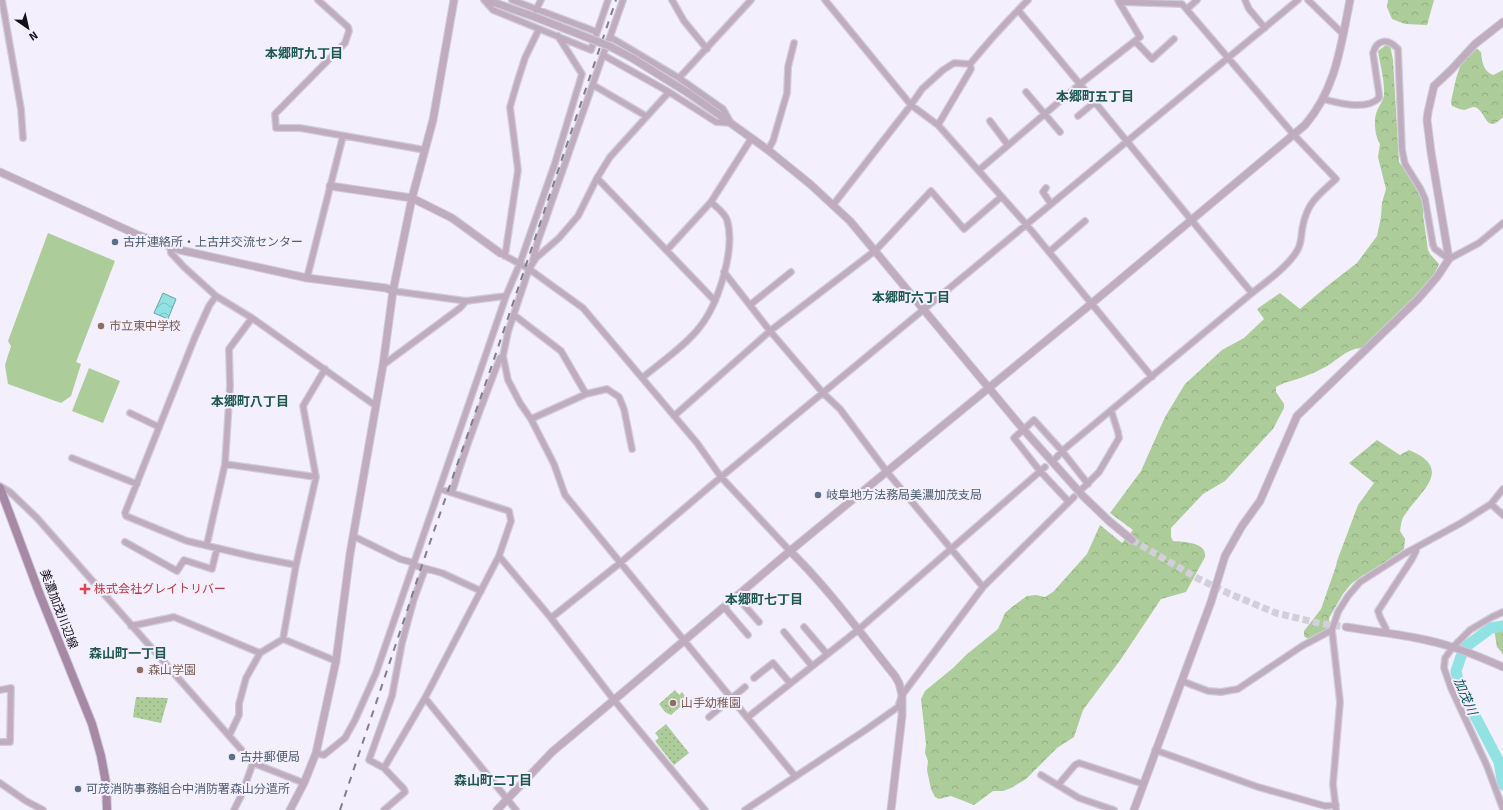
<svg xmlns="http://www.w3.org/2000/svg" width="1503" height="810" viewBox="0 0 1503 810" font-family="Signika,'Noto Sans JP',sans-serif">
<style>
.grass{fill:#accc99}
.forest{fill:url(#forest-crowns)}
.park{fill:url(#park-dots)}
.water{fill:url(#water-waves);stroke:#6ba3a7}
.lines{fill:none;stroke-linecap:round;stroke-linejoin:round}
.river{stroke:#90e2e3;stroke-width:11}
.tertiary-tunnel{stroke:#d2ceda;stroke-width:7;stroke-dasharray:7 3.5;stroke-linecap:butt}
.minor-casing{stroke:#d0cbd8;stroke-width:8}
.tertiary-casing{stroke:#d0cbd8;stroke-width:9}
.secondary-casing{stroke:#d0cbd8;stroke-width:10}
.minor{stroke:#c0acbf;stroke-width:5.5}
.tertiary{stroke:#c0acbf;stroke-width:7}
.secondary{stroke:#a789a6;stroke-width:8}
.rail{stroke:#827d89;stroke-width:2;stroke-dasharray:7 7;stroke-linecap:butt}
.tertiary-bridge-casing{stroke:#d0cbd8;stroke-width:9;stroke-linecap:butt}
.tertiary-bridge{stroke:#c0acbf;stroke-width:7}
.service-dot{fill:#5c6f8a;stroke:#f4effc;stroke-width:1.5}
.education-dot{fill:#8d6e63;stroke:#f4effc;stroke-width:1.5}
.health-dot{fill:#e0444e;stroke:#f4effc;stroke-width:1.5}
.labels{text-anchor:middle;stroke-width:4;stroke-linejoin:round;paint-order:stroke}
.service-label{font-size:12px;fill:#4e5e75;stroke:#f4effc;text-anchor:start}
.education-label{font-size:12px;fill:#785e54;stroke:#f4effc;text-anchor:start}
.health-label{font-size:12px;fill:#be3a42;stroke:#f4effc;text-anchor:start}
.street-label{font-size:12px;fill:#14101b;stroke:#f4effc}
.neighbourhood-label{font-size:13px;font-weight:bold;fill:#1e5854;stroke:#f4effc}
.water-label{font-size:13px;font-style:italic;fill:#035152;stroke:#f4effc}
</style>
<defs>
<pattern id="forest-crowns" width="20" height="18" patternUnits="userSpaceOnUse"><rect width="20" height="18" fill="#accc99"/><path d="M2 6a3 3 0 1 1 6 0M12 15a3 3 0 1 1 6 0" fill="none" stroke="#93ae83"/></pattern>
<pattern id="park-dots" width="8" height="8" patternUnits="userSpaceOnUse"><rect width="8" height="8" fill="#accc99"/><path d="M2 2h.1M6 6h.1" fill="none" stroke="#93ae83" stroke-width="1.8" stroke-linecap="round"/></pattern>
<pattern id="water-waves" width="16" height="10" patternUnits="userSpaceOnUse"><rect width="16" height="10" fill="#90e2e3"/><path d="M0 5q4-4 8 0t8 0" fill="none" stroke="#7bc1c2"/></pattern>
</defs>
<rect width="100%" height="100%" fill="#f4effc"/>
<!-- grass -->
<path class="grass" d="M 48,233 L 115,261 L 76,362 L 81,364 L 71,396 L 61,403 L 8,384 L 5,365 L 11,346 L 8,341 Z
M 89,368 L 120,381 L 103,423 L 72,411 Z"/>
<!-- forest -->
<path class="forest" d="M 1388,0 L 1434,0 L 1427,25 L 1405,24 L 1392,19 L 1387,7 Z
M 1386,45 L 1390,45 L 1393,60 L 1399,162 L 1420,193 L 1423,201 L 1423,215 L 1428,250 L 1430,254 L 1439,264 L 1431,281 L 1396,327 L 1365,349 C 1351,345 1339,359 1327,366 C 1321,369 1314,373 1308,375 C 1297,380 1286,381 1276,387 L 1276,392 L 1284,404 L 1284,408 L 1273,429 L 1225,481 L 1203,494 L 1171,528 L 1171,537 L 1173,541 C 1184,542 1207,542 1205,557 L 1186,592 L 1161,599 L 1121,659 L 1083,710 L 1074,737 L 1057,748 L 1026,779 L 1011,788 L 1003,791 L 993,791 L 974,805 L 951,796 L 939,799 L 935,797 L 931,789 L 927,770 L 928,761 L 925,753 L 926,744 L 921,699 L 925,691 L 953,668 L 966,655 L 998,629 L 1005,613 L 1012,607 L 1027,596 L 1036,595 L 1045,597 L 1053,592 L 1087,554 L 1100,525 L 1122,543 L 1133,530 L 1110,513 L 1141,471 L 1165,417 L 1185,384 L 1222,350 L 1244,338 L 1264,319 L 1257,309 L 1280,293 L 1300,309 L 1326,287 L 1357,263 L 1377,236 L 1381,217 L 1382,203 L 1386,189 L 1378,157 L 1380,144 C 1375,136 1373,120 1377,111 C 1380,104 1385,99 1384,91 C 1384,78 1380,64 1378,51 Z
M 1477,49 L 1481,52 C 1482,62 1483,71 1493,75 L 1503,70 L 1503,117 C 1486,134 1488,116 1477,108 C 1472,105 1469,109 1464,110 C 1461,110 1455,107 1452,106 L 1451,102 C 1455,86 1458,54 1477,49 Z
M 1377,440 L 1400,455 L 1409,450 C 1455,469 1420,491 1404,516 C 1401,520 1401,526 1400,531 L 1405,539 L 1404,549 L 1372,572 L 1363,575 L 1351,584 L 1343,594 L 1329,618 L 1329,628 L 1308,639 L 1304,636 L 1304,631 L 1321,609 L 1336,566 L 1337,561 L 1358,505 L 1374,483 L 1349,463 Z
M 1500,622 L 1503,622 L 1503,654 L 1497,647 L 1494,629 Z"/>
<!-- park -->
<path class="park" d="M 675,690 L 679,695 L 682,692 L 688,700 L 671,715 L 665,712 L 659,704 Z
M 136,697 L 168,698 L 161,723 L 133,717 Z
M 666,724 L 689,753 L 674,765 L 655,741 L 659,738 L 655,733 Z"/>
<!-- water -->
<path class="water" d="M 163,293 L 176,299 L 168,319 L 154,313 Z"/>
<g class="lines">
<!-- river -->
<path class="river" d="M 1503,626 L 1491,628 L 1464,648 L 1456,671 L 1459,685 L 1499,762 L 1503,785"/>
<!-- tertiary-tunnel -->
<path class="tertiary-tunnel" d="M 1132,540 L 1197,578 L 1230,594 L 1276,613 L 1318,623 L 1346,627"/>
<!-- minor casing -->
<g class="minor-casing">
<path id="minor" d="M 2,0 L 21,109 L 23,138
M 318,0 L 348,27 L 349,31 L 345,43 L 275,114 L 276,128 L 300,128 L 425,150
M 484,0 L 493,10 L 591,50 L 608,0
M 512,0 L 597,32
M 672,0 L 684,21 L 707,49
M 825,0 L 911,105 L 938,125 L 1026,224 L 1152,377
M 1245,0 L 1249,9 L 1265,28
M 1308,0 L 1343,34
M 1187,9 L 1197,0
M 536,10 L 541,0
M 1018,10 C 1097,103 1173,199 1252,293
M 610,37 L 679,78 L 723,109 L 731,123 L 716,122 L 669,92 L 603,55 Z
M 610,37 L 623,0
M 1135,41 L 1152,59 L 1174,39
M 679,78 L 751,0
M 593,85 L 646,116
M 669,92 L 610,157 L 597,178 L 578,216 L 559,238 L 536,258 L 529,269 L 508,332 L 503,356 L 508,380 L 520,403 L 531,419 L 554,464 L 565,495 L 795,776
M 1026,92 L 1060,132
M 1323,99 C 1339,103 1366,111 1379,98 L 1379,94 L 1373,53 C 1377,39 1388,38 1398,49 L 1402,150 L 1405,164 L 1420,188 L 1425,199 L 1433,245 L 1435,249 L 1449,259 L 1479,243 L 1503,223
M 1078,116 L 1095,102
M 990,121 L 1008,145
M 938,125 L 971,69 L 970,64
M 768,150 L 773,141 L 787,93 L 788,67 L 794,43
M 979,170 L 1080,84 L 1140,37 L 1119,2
M 597,178 L 715,301
M 1046,188 L 1043,192 L 1051,204
M 833,205 L 911,105 L 922,89 L 943,70 L 954,63 L 970,64 C 988,42 1007,21 1028,0
M 170,247 L 171,253 L 184,267 L 216,296 L 252,318 L 376,406
M 667,250 L 711,202 L 751,139
M 1049,252 L 1085,221
M 500,253 L 529,269 L 583,308 L 697,443 L 721,477 L 790,551
M 505,256 L 518,170 L 510,107 L 517,83 L 525,58 L 539,29
M 533,260 L 537,244 L 603,55
M 724,272 L 770,331 L 823,393 L 840,409 L 887,472 L 983,587
M 307,278 L 343,136
M 393,291 L 466,301 L 506,296
M 216,296 L 209,306 L 195,337 L 125,513 L 126,516 L 187,541 L 255,557 L 296,565
M 750,305 L 791,272
M 514,315 L 561,351 L 586,394
M 383,365 L 460,308 L 466,301
M 642,378 C 661,362 684,347 699,328 C 718,305 736,249 727,220 C 725,213 716,207 711,202
M 130,413 L 159,427
M 674,416 L 770,331 L 876,250 L 931,191 L 964,229 L 1001,197
M 531,419 L 586,394 L 607,389 L 619,397 L 624,409 L 632,449
M 72,458 L 137,484
M 1056,458 L 1062,451 L 1252,293 C 1266,282 1290,265 1298,249 C 1302,242 1301,232 1303,225 C 1308,201 1320,194 1336,179 L 1294,135 L 1182,4 L 1119,2 L 1118,0
M 225,464 L 230,386 L 229,349 L 252,318
M 0,486 L 10,492 L 37,518 L 253,763 L 304,783
M 1083,488 L 1099,472 L 1119,438 L 1118,432 L 1111,410
M 452,493 C 465,447 483,402 500,358 L 503,356
M 1069,502 L 1040,471 L 1014,438 L 1034,420 L 1062,451 L 1088,484
M 1491,504 L 1503,515
M 353,536 L 400,559 L 414,563
M 125,542 L 177,571 L 184,560 L 212,569 L 217,548
M 207,544 L 225,464 L 316,477
M 499,556 L 551,618 L 614,700 L 705,810
M 413,565 L 442,573 L 481,591
M 736,596 L 759,622
M 724,607 L 748,635
M 1503,612 L 1492,617 L 1470,630 L 1453,647 L 1445,658 L 1444,668 L 1451,688 L 1487,766 L 1503,809
M 551,618 L 620,563 L 721,477 L 1298,0
M 131,626 L 174,617 L 260,653
M 804,627 L 827,654
M 784,632 L 812,666
M 1385,633 L 1386,629 L 1380,617 L 1378,611 L 1412,559 L 1416,551 L 1416,549
M 283,639 L 336,661
M 754,678 L 773,663 L 790,683
M 1182,681 L 1208,691 L 1221,692 L 1238,689 L 1302,646 L 1332,630
M 0,690 L 11,688 L 10,742 L 0,742
M 425,698 L 516,810
M 709,717 L 745,687
M 748,717 L 858,630 L 1045,467
M 229,736 L 239,715 L 239,704 L 246,678 L 260,653 L 283,639 L 296,565 L 316,477 L 303,406 L 325,369
M 1155,750 L 1258,787 L 1325,806 L 1336,805
M 316,753 L 324,755 L 345,738 L 355,720 L 376,673 L 506,296 L 520,263 L 555,163 L 582,74 L 558,36
M 384,768 L 369,760 L 392,696 L 402,643 L 414,599 L 425,569
M 1041,775 L 1079,798 L 1114,810
M 0,783 L 26,801 L 43,810
M 1058,785 L 1075,765 L 1079,763 L 1143,784
M 234,810 L 241,796 L 253,763
M 384,810 L 405,792 L 404,789 L 384,768 L 425,698 L 499,556 L 511,521 L 509,511 L 440,489
M 745,810 L 867,729 L 898,707 L 902,695 L 983,587 L 1074,497
M 1336,810 L 1333,784 L 1340,702 L 1332,630 L 1338,612 L 1348,596 L 1360,582 L 1404,554 L 1461,523 L 1491,504 L 1503,489"/>
</g>
<!-- tertiary casing -->
<g class="tertiary-casing">
<path id="tertiary" d="M 487,0 L 535,17
M 688,93 L 718,114 L 768,150 L 810,184 L 850,221 L 1023,429 L 1083,496 L 1109,521 L 1132,540
M 0,172 L 138,235 L 180,250 L 307,278 L 386,288 L 393,291
M 330,186 L 412,198 L 452,218 L 500,253
M 790,551 C 829,589 861,634 895,676 L 899,683 L 902,695 L 902,716 L 891,810
M 1346,627 C 1382,633 1420,636 1455,648 C 1471,653 1487,660 1503,667
M 290,810 L 304,783 L 316,753 L 336,661 L 350,554 L 383,365 L 393,291 L 412,198 L 433,120 L 454,0
M 497,810 L 552,752 L 614,700 L 790,551 L 1091,304 L 1305,125 C 1336,89 1341,45 1350,0
M 1134,810 L 1211,602 L 1225,556 L 1242,526 L 1260,501 L 1297,416 L 1418,299 L 1437,277 L 1449,259 L 1431,152 L 1427,120 L 1428,112 L 1434,86 L 1451,70 L 1475,44 L 1503,22"/>
</g>
<!-- secondary casing -->
<g class="secondary-casing">
<path id="secondary" d="M 0,488 L 40,595 L 92,724 L 101,756 L 106,783 L 107,810"/>
</g>
<!-- minor -->
<use href="#minor" class="minor"/>
<!-- tertiary -->
<use href="#tertiary" class="tertiary"/>
<!-- secondary -->
<use href="#secondary" class="secondary"/>
<!-- rail -->
<path class="rail" d="M 340,810 L 406,614 L 421,568 L 491,368 L 616,0"/>
<!-- tertiary-bridge casing -->
<g class="tertiary-bridge-casing">
<path id="tertiary-bridge" d="M 535,17 L 609,46 L 632,58 L 688,93"/>
</g>
<!-- tertiary-bridge -->
<use href="#tertiary-bridge" class="tertiary-bridge"/>
</g>
<!-- markers -->
<g class="service-dot">
<circle cx="115" cy="242" r="4"/>
<circle cx="818" cy="495" r="4"/>
<circle cx="232" cy="757" r="4"/>
<circle cx="78" cy="789" r="4"/>
</g>
<g class="education-dot">
<circle cx="101" cy="326" r="4"/>
<circle cx="140" cy="670" r="4"/>
<circle cx="673" cy="703" r="4"/>
</g>
<path class="health-dot" d="M83 583h4v4h4v4h-4v4h-4v-4h-4v-4h4z"/>
<g class="labels">
<!-- service labels -->
<g class="service-label">
<text x="123" y="246">古井連絡所・上古井交流センター</text>
<text x="826" y="499">岐阜地方法務局美濃加茂支局</text>
<text x="240" y="761">古井郵便局</text>
<text x="86" y="793">可茂消防事務組合中消防署森山分遣所</text>
</g>
<!-- education labels -->
<g class="education-label">
<text x="109" y="330">市立東中学校</text>
<text x="148" y="674">森山学園</text>
<text x="681" y="707">山手幼稚園</text>
</g>
<!-- health labels -->
<g class="health-label">
<text x="94" y="593">株式会社グレイトリバー</text>
</g>
<!-- street labels -->
<g class="street-label">
<text transform="translate(59 609) rotate(69)" y="4">美濃加茂川辺線</text>
</g>
<!-- neighbourhood labels -->
<g class="neighbourhood-label">
<text x="304" y="58">本郷町九丁目</text>
<text x="1095" y="101">本郷町五丁目</text>
<text x="911" y="302">本郷町六丁目</text>
<text x="250" y="406">本郷町八丁目</text>
<text x="764" y="604">本郷町七丁目</text>
<text x="128" y="658">森山町一丁目</text>
<text x="493" y="785">森山町二丁目</text>
</g>
<!-- water labels -->
<g class="water-label">
<text transform="translate(1466 696) rotate(67)" y="5">加茂川</text>
</g>
</g>
<!-- north arrow -->
<g transform="translate(28 28) rotate(146)" stroke="#f4effc" stroke-width="3" paint-order="stroke">
<path d="M0-3L7 15L0 10L-7 15Z" fill="#14101b"/>
<text y="-6" font-size="11" font-weight="bold" text-anchor="middle" fill="#14101b">N</text>
</g>
</svg>
